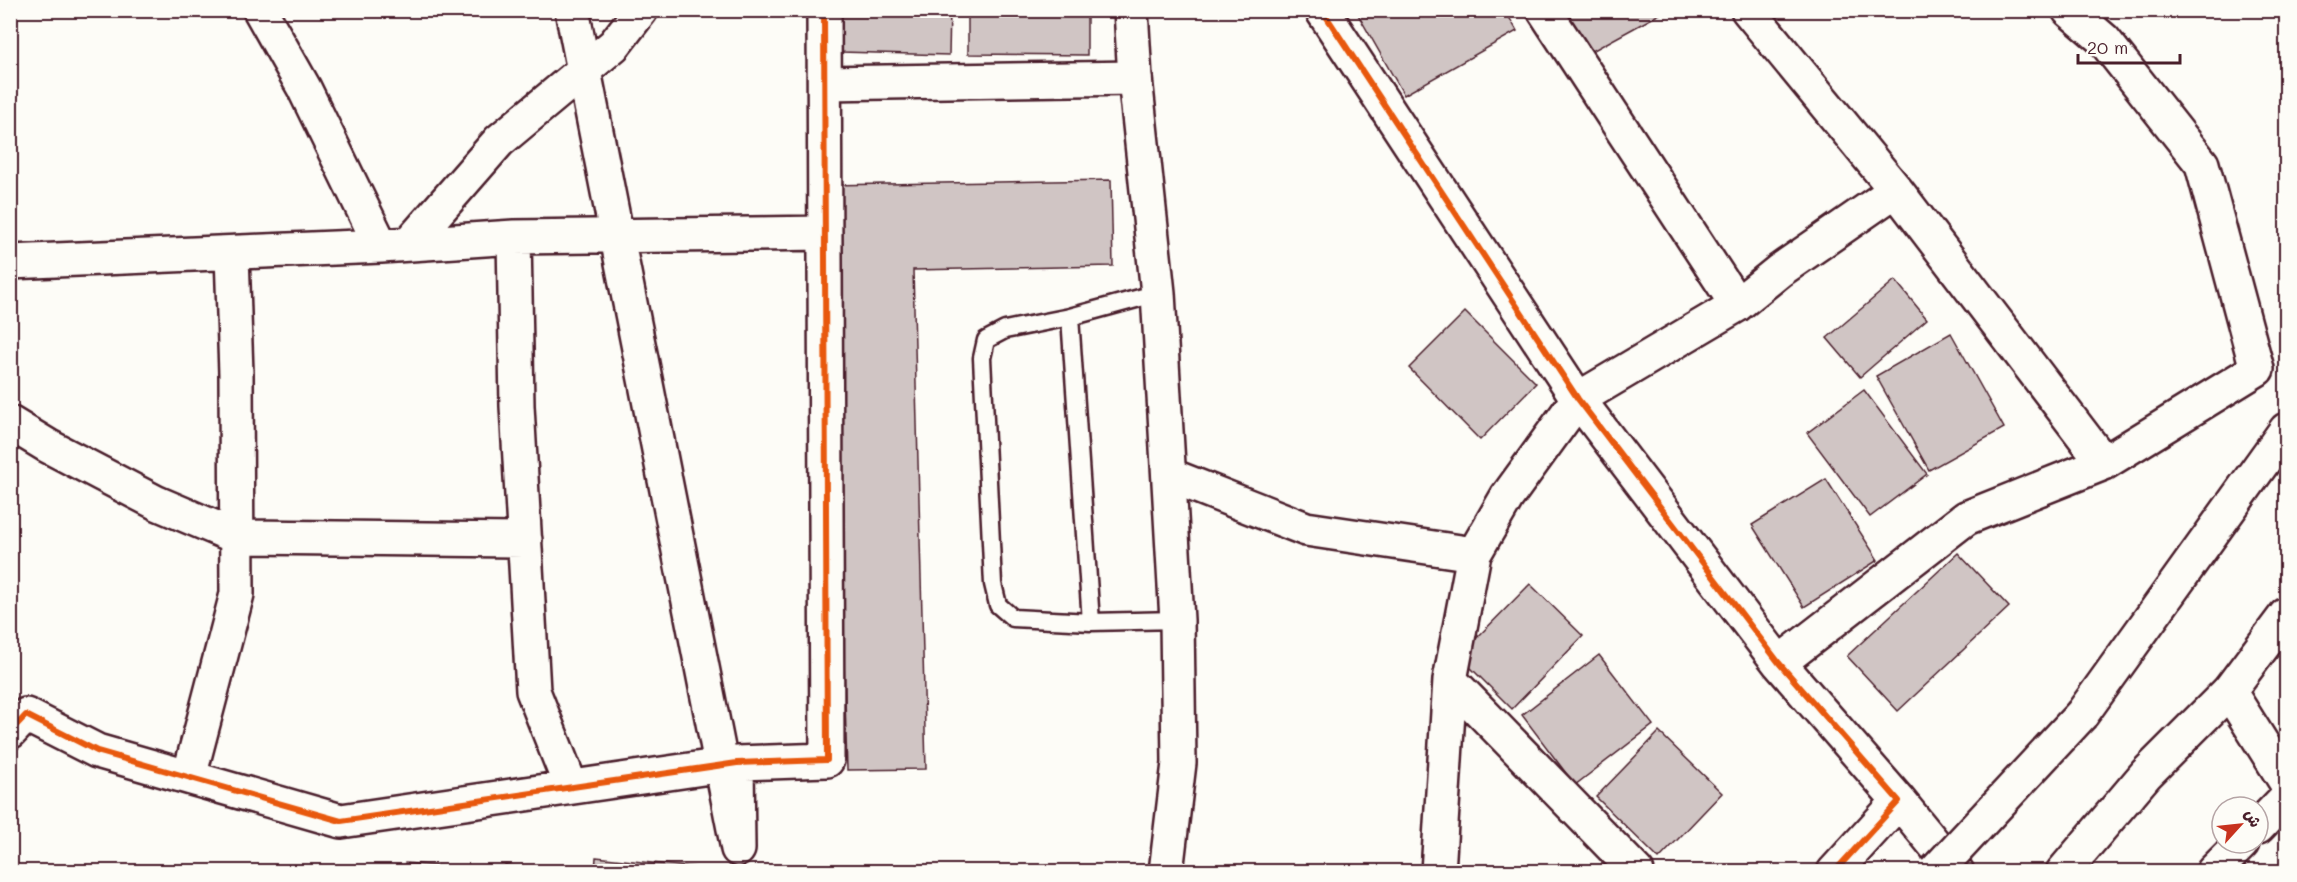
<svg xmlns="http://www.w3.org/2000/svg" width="2297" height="882" viewBox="0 0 2297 882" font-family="Mali,'Playpen Sans Arabic',sans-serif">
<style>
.building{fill:#d0c5c4;stroke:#4a1f2b;stroke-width:1.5}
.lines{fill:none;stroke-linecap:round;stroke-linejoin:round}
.service-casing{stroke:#4a1f2b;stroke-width:21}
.minor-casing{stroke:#4a1f2b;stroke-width:38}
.tertiary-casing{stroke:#4a1f2b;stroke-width:38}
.primary-casing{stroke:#4a1f2b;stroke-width:38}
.service{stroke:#fdfcf7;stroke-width:16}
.minor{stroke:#fdfcf7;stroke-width:33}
.tertiary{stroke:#fdfcf7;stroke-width:33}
.primary{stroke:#fdfcf7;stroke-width:33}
.primary-bridge-casing{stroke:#4a1f2b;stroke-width:38;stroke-linecap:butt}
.primary-bridge{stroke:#fdfcf7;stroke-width:33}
.cycleway-casing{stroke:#fdfcf7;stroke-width:10}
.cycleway{stroke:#e8590c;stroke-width:6}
</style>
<rect width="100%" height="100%" fill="#fdfcf7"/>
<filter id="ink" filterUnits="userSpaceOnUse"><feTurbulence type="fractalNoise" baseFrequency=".0167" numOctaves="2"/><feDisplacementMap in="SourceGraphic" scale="12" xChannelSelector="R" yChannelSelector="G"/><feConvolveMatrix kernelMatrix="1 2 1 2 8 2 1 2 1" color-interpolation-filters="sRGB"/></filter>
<g filter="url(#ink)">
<!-- building -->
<path class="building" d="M 842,10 L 950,10 L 949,55 L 841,52 Z
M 968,10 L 1087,10 L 1087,55 L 968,54 Z
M 1505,10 L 1517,31 L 1404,95 L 1356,11 Z
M 1561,10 L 1667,10 L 1585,55 Z
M 1111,180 L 1113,266 L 913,270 L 926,769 L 847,770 L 831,185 Z
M 1895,280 L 1927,319 L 1860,377 L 1827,338 Z
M 1465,312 L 1536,383 L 1480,440 L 1409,368 Z
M 1951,333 L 2004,428 L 1929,470 L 1876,376 Z
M 1864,390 L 1927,474 L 1870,517 L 1807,433 Z
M 1826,479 L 1878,560 L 1804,607 L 1752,525 Z
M 1958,553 L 2009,607 L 1898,711 L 1847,656 Z
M 1530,584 L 1583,636 L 1512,709 L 1459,656 Z
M 1599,655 L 1653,725 L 1575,785 L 1522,715 Z
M 1659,732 L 1722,793 L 1659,859 L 1596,797 Z
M 596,857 L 707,869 L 706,872 L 595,872 Z
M 405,863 L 486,870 L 486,872 L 404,872 Z
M 505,865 L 573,872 L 504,872 Z"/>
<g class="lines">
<!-- service casing -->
<g class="service-casing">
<path id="service" d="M 1158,293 L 1070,317 L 1005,330 L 986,340 L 982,358 L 993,584 L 998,605 L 1013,618 L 1091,622 L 1177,620
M 1070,317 L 1091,622"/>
</g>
<!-- minor casing -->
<g class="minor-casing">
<path id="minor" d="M 260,10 L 304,88 L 381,246
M 572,10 L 738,849 L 737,763
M 1322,10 L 1578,399 L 1779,663 L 1899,801 L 1834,872
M 1544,10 L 1737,305
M 1748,10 L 1896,190 L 2104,463
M 825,83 L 1135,78
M 514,237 L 517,406 L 533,691 L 571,787
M 409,244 L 499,141 L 614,45 L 641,10
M 10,262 L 381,246 L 514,237 L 825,233
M 10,423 L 48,446 L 157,503 L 237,537 L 525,540
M 1169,475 L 1306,529 L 1474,554
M 1779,663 L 1966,518 L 2104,463 L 2257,369 L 2202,164 L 2104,40 L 2069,10
M 1450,680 L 1637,872
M 2229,691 L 2286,782
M 10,732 L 26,715 L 97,751 L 341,821 L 737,763 L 827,760 L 824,10
M 189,777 L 237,594 L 236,374 L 232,254
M 1899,801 L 1957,872
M 2258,827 L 2286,798
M 1438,872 L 1450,680 L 1474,554 L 1507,497 L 1578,399 L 1737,305 L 1779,271 L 1896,190
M 2213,872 L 2242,843"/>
</g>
<!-- tertiary casing -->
<g class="tertiary-casing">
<path id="tertiary" d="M 1131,10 L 1135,78 L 1158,293 L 1177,620 L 1179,763 L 1166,872"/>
</g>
<!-- primary casing -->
<g class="primary-casing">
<path id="primary" d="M 2082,714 L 2286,430
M 2063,872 L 2146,774 L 2229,691 L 2286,615"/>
</g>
<!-- service -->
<use href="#service" class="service"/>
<!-- minor -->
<use href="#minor" class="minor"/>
<!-- tertiary -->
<use href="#tertiary" class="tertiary"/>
<!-- primary -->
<use href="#primary" class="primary"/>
<!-- primary-bridge casing -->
<g class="primary-bridge-casing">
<path id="primary-bridge" d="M 1935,872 L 2082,714"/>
</g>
<!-- primary-bridge -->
<use href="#primary-bridge" class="primary-bridge"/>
<!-- cycleway casing -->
<g class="cycleway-casing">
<path id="cycleway" d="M 1322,10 L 1578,399 L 1779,663 L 1899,801 L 1834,872
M 10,732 L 26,715 L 97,751 L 341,821 L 737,763 L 827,760 L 824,10"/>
</g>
<!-- cycleway -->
<use href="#cycleway" class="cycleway"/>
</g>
</g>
<!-- margin -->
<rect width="2297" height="882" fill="none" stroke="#fdfcf7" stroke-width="36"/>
<rect x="18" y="18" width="2261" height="846" fill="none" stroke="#4a1f2b" stroke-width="2" filter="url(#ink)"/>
<!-- north arrow -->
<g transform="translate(2240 825) rotate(63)"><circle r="28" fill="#fdfcf7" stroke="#b5a4a5" stroke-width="1.5"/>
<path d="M0-4.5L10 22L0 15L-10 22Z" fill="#c8321e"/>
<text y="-9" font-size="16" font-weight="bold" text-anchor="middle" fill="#4a1f2b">ش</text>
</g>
<!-- scale -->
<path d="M2078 54v9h102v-9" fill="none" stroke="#4a1f2b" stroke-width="3"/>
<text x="2087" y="54" font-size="18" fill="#4a1f2b" stroke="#fdfcf7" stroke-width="4.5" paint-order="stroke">20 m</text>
</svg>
